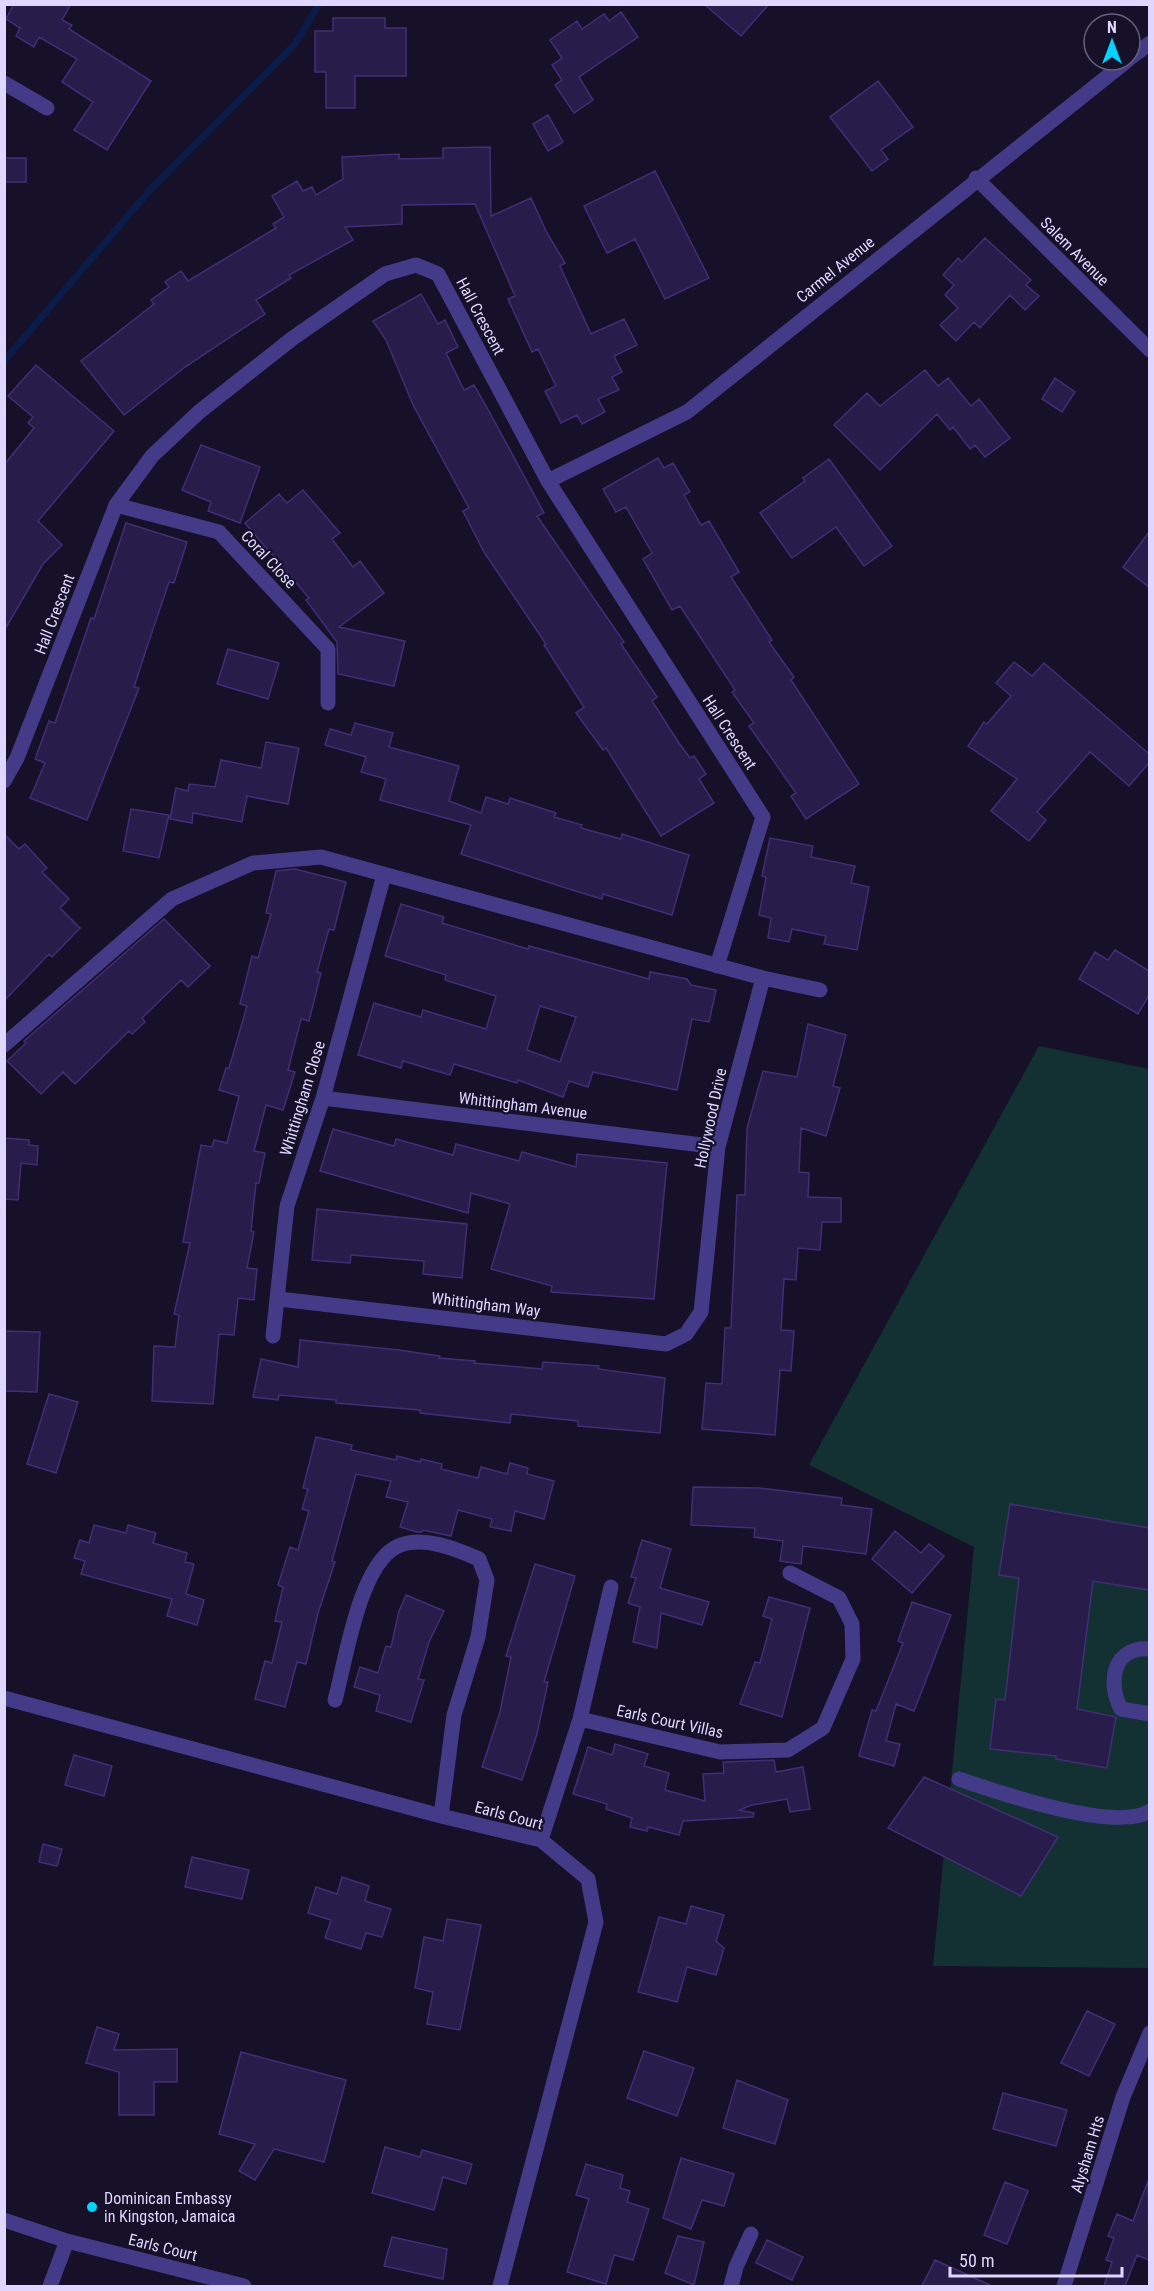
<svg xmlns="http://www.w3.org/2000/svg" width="1154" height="2291" viewBox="0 0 1154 2291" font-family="'Roboto Condensed',sans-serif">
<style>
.green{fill:#133133}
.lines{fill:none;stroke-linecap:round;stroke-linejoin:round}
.stream{stroke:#0a1c47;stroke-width:7}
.building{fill:#281c4a;stroke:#412e76;stroke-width:1.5;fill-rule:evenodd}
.minor{stroke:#433b88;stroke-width:15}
.poi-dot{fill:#03d4ff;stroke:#161029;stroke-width:2}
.labels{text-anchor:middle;stroke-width:4.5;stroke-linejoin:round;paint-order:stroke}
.street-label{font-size:16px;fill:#dfd7ff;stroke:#161029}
.poi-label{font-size:16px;fill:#dfd7ff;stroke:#161029;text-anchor:start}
</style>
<rect width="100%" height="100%" fill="#161029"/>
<!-- green -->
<path class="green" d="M 1039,1046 L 1149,1069 L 1149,1968 L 933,1966 L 974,1547 L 809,1465 Z"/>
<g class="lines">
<!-- stream -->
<path class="stream" d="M 4,361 L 150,190 L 295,44 L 319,4"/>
</g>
<!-- building -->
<path class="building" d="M 14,4 L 71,4 L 62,20 L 72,25 L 69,29 L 151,81 L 107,150 L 74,130 L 93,102 L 62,82 L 77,59 L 39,37 L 34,47 L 16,36 L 20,28 L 6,19 Z
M 704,4 L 769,4 L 741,36 Z
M 621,12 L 638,37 L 579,77 L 593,100 L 574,113 L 555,85 L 562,80 L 552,65 L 562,58 L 550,40 L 577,21 L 582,29 L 604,14 L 609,21 Z
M 333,18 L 385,18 L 385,28 L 406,28 L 406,76 L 355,76 L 355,108 L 326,108 L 326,72 L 315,72 L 315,31 L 333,31 Z
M 878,81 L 913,127 L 881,150 L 888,159 L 872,171 L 830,117 Z
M 548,115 L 563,142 L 548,151 L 533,124 Z
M 490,147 L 491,216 L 531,198 L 547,233 L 565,263 L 560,266 L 591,334 L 624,319 L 637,345 L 614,356 L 622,372 L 612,377 L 619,390 L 598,399 L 605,412 L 582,424 L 577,415 L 561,423 L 545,391 L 556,386 L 538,349 L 532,352 L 508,299 L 515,296 L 475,204 L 402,205 L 402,224 L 345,227 L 353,240 L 289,275 L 291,278 L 256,300 L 265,314 L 185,367 L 124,415 L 81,361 L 154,304 L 151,300 L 169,287 L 165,282 L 181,271 L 188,281 L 276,228 L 273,224 L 284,217 L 272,196 L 297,181 L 303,191 L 312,187 L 316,195 L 343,179 L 342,157 L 399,154 L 399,159 L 443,158 L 443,148 Z
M 4,158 L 26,158 L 26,182 L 4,182 Z
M 655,171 L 709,278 L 665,299 L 635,239 L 607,253 L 584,206 Z
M 985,238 L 1031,280 L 1026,285 L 1039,296 L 1025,310 L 1010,295 L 980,328 L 974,322 L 956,341 L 940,325 L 958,308 L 945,295 L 954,285 L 943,275 L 958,258 L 962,262 Z
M 421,294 L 438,324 L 445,320 L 458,347 L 446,353 L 464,390 L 474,385 L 491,415 L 544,513 L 537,516 L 624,642 L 621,644 L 657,697 L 652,701 L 679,743 L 690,758 L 694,756 L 706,774 L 699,779 L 714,803 L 661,836 L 606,748 L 603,750 L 576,713 L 584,707 L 544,645 L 546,644 L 484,552 L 463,511 L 469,508 L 413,405 L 386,340 L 373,321 Z
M 36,365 L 114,431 L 38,521 L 62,545 L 43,564 L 4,631 L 4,465 L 34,428 L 28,423 L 33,417 L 8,396 Z
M 925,370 L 938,386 L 948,378 L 971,406 L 979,399 L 1010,438 L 985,457 L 975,445 L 970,449 L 953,427 L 950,430 L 937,414 L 880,470 L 834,425 L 867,393 L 880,406 Z
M 1055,378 L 1075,392 L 1062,412 L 1042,399 Z
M 201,445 L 260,467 L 240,523 L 208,511 L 211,502 L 182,490 Z
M 658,458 L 664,468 L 673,463 L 690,492 L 684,495 L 701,525 L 709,521 L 739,572 L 731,577 L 772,640 L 769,642 L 794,677 L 791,680 L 859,784 L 806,819 L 791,796 L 796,793 L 749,726 L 754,723 L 732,692 L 735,690 L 680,606 L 672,610 L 643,559 L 652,553 L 626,507 L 616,512 L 603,489 Z
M 829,459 L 892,546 L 864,566 L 836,527 L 792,558 L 760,513 L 805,481 L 803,478 Z
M 303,490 L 340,533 L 332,539 L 353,567 L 360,561 L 384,593 L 339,627 L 405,641 L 394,686 L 338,674 L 337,642 L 306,600 L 309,598 L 245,523 L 279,494 L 287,503 Z
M 126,523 L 187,542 L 174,583 L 169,582 L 147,647 L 134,687 L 139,688 L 87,820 L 30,798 L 45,763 L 35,759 L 49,721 L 55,723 L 91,618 L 94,619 Z
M 1149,532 L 1149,587 L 1123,567 Z
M 228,649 L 279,663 L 268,699 L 217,684 Z
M 1014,662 L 1032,676 L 1044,663 L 1149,754 L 1149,763 L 1129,786 L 1090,752 L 1037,812 L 1046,820 L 1029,841 L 991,811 L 1017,779 L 968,746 L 984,722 L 987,724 L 1011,696 L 996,683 Z
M 355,723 L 393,733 L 389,747 L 459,766 L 449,801 L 481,813 L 486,797 L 508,804 L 510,798 L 556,813 L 554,817 L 582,825 L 581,828 L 621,839 L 622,834 L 689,855 L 672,915 L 603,894 L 602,899 L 569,889 L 461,854 L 471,825 L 380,800 L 386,779 L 361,772 L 366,757 L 325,745 L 330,729 L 351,735 Z
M 266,742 L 299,748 L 288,804 L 247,796 L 242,822 L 193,813 L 192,823 L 170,819 L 176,788 L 188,791 L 189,784 L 215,787 L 221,760 L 261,768 Z
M 131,809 L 169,815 L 159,858 L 123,851 Z
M 4,834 L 19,849 L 25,844 L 47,868 L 42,872 L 69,899 L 60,908 L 80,928 L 52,957 L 49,954 L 4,1001 Z
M 770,838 L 813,846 L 811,857 L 855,866 L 851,883 L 869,887 L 857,950 L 824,944 L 826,936 L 792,929 L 789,942 L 768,938 L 771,918 L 759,915 L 766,877 L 762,876 Z
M 295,869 L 346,882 L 334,930 L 329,929 L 317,972 L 321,973 L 309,1021 L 301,1019 L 288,1070 L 295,1072 L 283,1110 L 266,1105 L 254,1151 L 265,1153 L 259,1183 L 256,1183 L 251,1231 L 254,1232 L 247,1268 L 257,1269 L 254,1300 L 238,1298 L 234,1335 L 219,1334 L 213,1404 L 152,1401 L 154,1346 L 175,1347 L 179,1315 L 174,1314 L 190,1243 L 183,1242 L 201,1145 L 212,1147 L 214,1140 L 227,1143 L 239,1096 L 219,1090 L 226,1068 L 229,1068 L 247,1006 L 240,1004 L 252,956 L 258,958 L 271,914 L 266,913 L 276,871 Z
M 401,904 L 444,917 L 442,923 L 528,949 L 529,946 L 649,979 L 650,972 L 687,979 L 691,985 L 716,990 L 709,1022 L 692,1019 L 677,1090 L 593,1072 L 588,1087 L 569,1081 L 563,1097 L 518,1080 L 517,1083 L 454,1064 L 450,1075 L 403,1061 L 401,1068 L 358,1055 L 374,1003 L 421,1017 L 423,1010 L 486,1029 L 496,996 L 445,980 L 446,975 L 385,956 ZM 540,1006 L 576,1017 L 560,1062 L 527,1050 Z
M 164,919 L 210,966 L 188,987 L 181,980 L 142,1018 L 145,1022 L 132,1034 L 129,1031 L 75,1084 L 63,1072 L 41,1094 L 7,1061 L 26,1043 L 24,1041 Z
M 1115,950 L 1149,971 L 1149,995 L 1138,1014 L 1079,979 L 1095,952 L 1108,960 Z
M 808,1024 L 846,1035 L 833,1086 L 840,1088 L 826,1136 L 801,1128 L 799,1172 L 809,1173 L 808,1197 L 841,1198 L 841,1222 L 822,1222 L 820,1250 L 798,1248 L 796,1280 L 784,1279 L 781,1330 L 794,1331 L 791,1371 L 780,1370 L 775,1435 L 702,1429 L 706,1383 L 722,1384 L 725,1328 L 731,1328 L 737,1195 L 745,1195 L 747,1128 L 763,1071 L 797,1077 Z
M 333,1129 L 394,1146 L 396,1139 L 453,1155 L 456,1144 L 519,1161 L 522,1152 L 576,1167 L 577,1154 L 667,1163 L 654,1299 L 551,1292 L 552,1286 L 491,1269 L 510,1204 L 471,1193 L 468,1213 L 320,1171 Z
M 4,1138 L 29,1140 L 29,1145 L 38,1146 L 37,1165 L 21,1163 L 18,1200 L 4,1199 Z
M 317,1209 L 467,1224 L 462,1278 L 423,1274 L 424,1261 L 351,1255 L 350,1263 L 312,1260 Z
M 4,1331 L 40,1332 L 37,1392 L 4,1391 Z
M 300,1340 L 399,1350 L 440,1356 L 439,1358 L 475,1361 L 474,1363 L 542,1369 L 543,1362 L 599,1366 L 598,1369 L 665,1378 L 660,1433 L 578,1426 L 578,1421 L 511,1414 L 510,1423 L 420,1413 L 420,1410 L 336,1403 L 336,1400 L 279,1395 L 278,1400 L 253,1397 L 261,1359 L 298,1367 Z
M 49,1394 L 78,1402 L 56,1473 L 27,1464 Z
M 316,1437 L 352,1445 L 351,1450 L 396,1460 L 397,1456 L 420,1462 L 421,1459 L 442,1464 L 441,1469 L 478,1478 L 481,1467 L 507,1474 L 510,1463 L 528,1468 L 527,1474 L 554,1481 L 544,1519 L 515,1511 L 511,1531 L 490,1527 L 492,1519 L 458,1510 L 451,1536 L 423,1530 L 422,1532 L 417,1532 L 400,1527 L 408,1502 L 386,1497 L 391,1481 L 356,1474 L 332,1561 L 335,1562 L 318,1613 L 306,1664 L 297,1662 L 285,1707 L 255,1699 L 265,1661 L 272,1663 L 282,1622 L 275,1621 L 283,1587 L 278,1585 L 290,1547 L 298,1550 L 309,1511 L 302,1509 L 308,1489 L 303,1488 Z
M 693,1487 L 760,1488 L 842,1498 L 841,1505 L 872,1509 L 866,1554 L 803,1546 L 801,1564 L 780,1561 L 783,1541 L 754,1537 L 755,1528 L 691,1525 Z
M 1010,1504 L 1149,1528 L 1149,1590 L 1093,1581 L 1077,1709 L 1116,1717 L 1107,1768 L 1056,1759 L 1056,1756 L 990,1749 L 996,1699 L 1005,1700 L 1019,1578 L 999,1575 Z
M 94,1525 L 126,1533 L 128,1525 L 156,1533 L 153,1543 L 187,1553 L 185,1562 L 194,1564 L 186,1594 L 204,1600 L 197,1625 L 167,1616 L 172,1599 L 81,1574 L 85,1561 L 74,1558 L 80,1540 L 89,1543 Z
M 895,1531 L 921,1553 L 929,1544 L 944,1556 L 912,1593 L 872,1559 Z
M 642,1540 L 671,1549 L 660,1588 L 709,1602 L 702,1625 L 661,1613 L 657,1648 L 633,1642 L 640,1607 L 628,1603 L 636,1578 L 631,1577 Z
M 535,1564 L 575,1576 L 544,1682 L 548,1682 L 537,1734 L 522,1780 L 482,1767 L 500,1712 L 511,1657 L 506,1656 Z
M 406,1595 L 444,1611 L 429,1642 L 418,1679 L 424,1680 L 411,1722 L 376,1711 L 380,1695 L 354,1687 L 360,1667 L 378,1673 L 386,1646 L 391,1647 L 399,1611 Z
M 769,1597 L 810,1608 L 782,1717 L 740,1704 L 755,1662 L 760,1663 L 772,1619 L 763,1616 Z
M 912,1602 L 951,1615 L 914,1711 L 896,1704 L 886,1741 L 900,1744 L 894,1766 L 859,1756 L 872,1710 L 876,1711 L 903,1643 L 898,1641 Z
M 615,1744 L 648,1754 L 644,1766 L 669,1773 L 665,1790 L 705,1801 L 703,1774 L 724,1773 L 723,1762 L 774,1760 L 776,1772 L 803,1767 L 810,1809 L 790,1812 L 787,1799 L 752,1805 L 739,1810 L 754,1813 L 753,1817 L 683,1821 L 679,1835 L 648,1827 L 647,1831 L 630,1827 L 632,1818 L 606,1809 L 607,1804 L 573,1794 L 588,1747 L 612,1755 Z
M 74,1755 L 112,1766 L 104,1796 L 65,1785 Z
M 924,1777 L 1058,1837 L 1021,1896 L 888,1828 Z
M 43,1844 L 62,1849 L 57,1866 L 39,1862 Z
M 192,1857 L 249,1870 L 242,1899 L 185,1887 Z
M 342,1877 L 369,1886 L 365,1901 L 391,1909 L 382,1937 L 366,1933 L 361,1949 L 325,1938 L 331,1920 L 308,1913 L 316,1887 L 337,1894 Z
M 691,1906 L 724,1915 L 716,1941 L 724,1948 L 716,1975 L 687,1967 L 677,2002 L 638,1992 L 659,1917 L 686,1924 Z
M 447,1919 L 481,1925 L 460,2030 L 427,2024 L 433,1992 L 415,1988 L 424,1937 L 443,1941 Z
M 1087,2011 L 1115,2024 L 1089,2076 L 1061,2063 Z
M 97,2027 L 119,2034 L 114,2050 L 177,2049 L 177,2082 L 154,2082 L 154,2115 L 119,2115 L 119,2072 L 86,2063 Z
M 644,2051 L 694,2068 L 677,2116 L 627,2098 Z
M 241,2052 L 346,2080 L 324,2162 L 274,2149 L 255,2180 L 239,2171 L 255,2144 L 219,2134 Z
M 737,2080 L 788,2100 L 775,2144 L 723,2128 Z
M 1003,2093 L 1067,2110 L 1056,2146 L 993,2129 Z
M 385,2147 L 420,2157 L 422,2150 L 472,2164 L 466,2184 L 443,2177 L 434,2210 L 372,2193 Z
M 681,2158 L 734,2174 L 724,2206 L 702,2200 L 691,2229 L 663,2218 Z
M 586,2164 L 623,2175 L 620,2188 L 630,2191 L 627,2202 L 649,2209 L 633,2260 L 614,2255 L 606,2284 L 567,2272 L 589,2199 L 576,2195 Z
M 1148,2181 L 1149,2260 L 1137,2255 L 1125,2286 L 1104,2286 L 1112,2262 L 1106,2260 L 1114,2238 L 1108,2236 L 1117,2214 L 1133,2221 Z
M 1005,2182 L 1028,2191 L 1007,2244 L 984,2235 Z
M 678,2236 L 704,2242 L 694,2285 L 665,2273 Z
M 392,2237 L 447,2249 L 443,2279 L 384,2266 Z
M 767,2240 L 803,2257 L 792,2280 L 756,2263 Z
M 935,2260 L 992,2286 L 922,2286 Z"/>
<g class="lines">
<!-- minor -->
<path class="minor" d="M 1130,58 L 1150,43
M 4,83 L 47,108
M 976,178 L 1150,350
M 548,481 L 687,412 L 1128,60
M 116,505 L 219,532 L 328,649 L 328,703
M 4,781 L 17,758 L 116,505 L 152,456 L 199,412 L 293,338 L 385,274 L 416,265 L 438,274 L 548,481 L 763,817 L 717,966
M 4,1045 L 172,899 L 253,863 L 321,857 L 763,978 L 820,990
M 323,1098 L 718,1147
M 279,1299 L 666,1344 L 686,1334 L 701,1312 L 718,1147 L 763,978
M 273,1336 L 287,1206 L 323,1098 L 384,875
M 1150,1649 C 1113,1646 1107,1682 1121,1709 L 1150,1714
M 4,1698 L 441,1816 L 541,1840 L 588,1879 L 596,1922 L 500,2286
M 335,1700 C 346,1660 359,1564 398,1546 C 423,1535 456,1549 479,1559 L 487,1580 L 478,1637 L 454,1715 L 441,1816
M 580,1719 L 720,1752 L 788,1750 L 823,1728 L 853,1659 L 852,1624 L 839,1598 L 790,1573
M 959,1779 C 997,1792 1116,1833 1150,1811
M 541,1840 L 580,1719 L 611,1587
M 4,2220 L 67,2241 L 244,2286
M 50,2286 L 67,2241
M 731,2286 L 736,2267 L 751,2234
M 1064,2286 L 1123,2097 L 1150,2033"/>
</g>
<!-- markers -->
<circle class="poi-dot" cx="92" cy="2207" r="6"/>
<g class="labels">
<!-- street labels -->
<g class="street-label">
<text transform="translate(1075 251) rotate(45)" y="6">Salem Avenue</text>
<text transform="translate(835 269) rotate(-39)" y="6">Carmel Avenue</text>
<text transform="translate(481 316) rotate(62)" y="6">Hall Crescent</text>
<text transform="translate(269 559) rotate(47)" y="6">Coral Close</text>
<text transform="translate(54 614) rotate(-69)" y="6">Hall Crescent</text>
<text transform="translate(730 732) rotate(57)" y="6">Hall Crescent</text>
<text transform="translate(302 1098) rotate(-73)" y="6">Whittingham Close</text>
<text transform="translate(523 1105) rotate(7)" y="6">Whittingham Avenue</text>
<text transform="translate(710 1118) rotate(-78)" y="6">Hollywood Drive</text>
<text transform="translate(486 1304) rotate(7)" y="6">Whittingham Way</text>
<text transform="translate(670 1721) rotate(12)" y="6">Earls Court Villas</text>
<text transform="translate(509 1815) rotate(15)" y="6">Earls Court</text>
<text transform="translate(1087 2154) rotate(-73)" y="6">Alysham Hts</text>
<text transform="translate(163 2247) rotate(14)" y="6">Earls Court</text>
</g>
<!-- poi labels -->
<g class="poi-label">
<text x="104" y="2204">Dominican Embassy<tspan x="104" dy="18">in Kingston, Jamaica</tspan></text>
</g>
</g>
<!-- border -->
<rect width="1154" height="2291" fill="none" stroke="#dfd7ff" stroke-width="12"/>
<!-- north arrow -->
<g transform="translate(1112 42)"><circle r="28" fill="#161029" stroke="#66607f" stroke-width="1.5"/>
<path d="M0-4.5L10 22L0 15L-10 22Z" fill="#03d4ff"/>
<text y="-9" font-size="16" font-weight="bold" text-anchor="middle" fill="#dfd7ff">N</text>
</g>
<!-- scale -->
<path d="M950 2267v9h172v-9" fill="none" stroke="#dfd7ff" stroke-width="3"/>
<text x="959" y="2267" font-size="18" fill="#dfd7ff" stroke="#161029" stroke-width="4.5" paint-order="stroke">50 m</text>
</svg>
